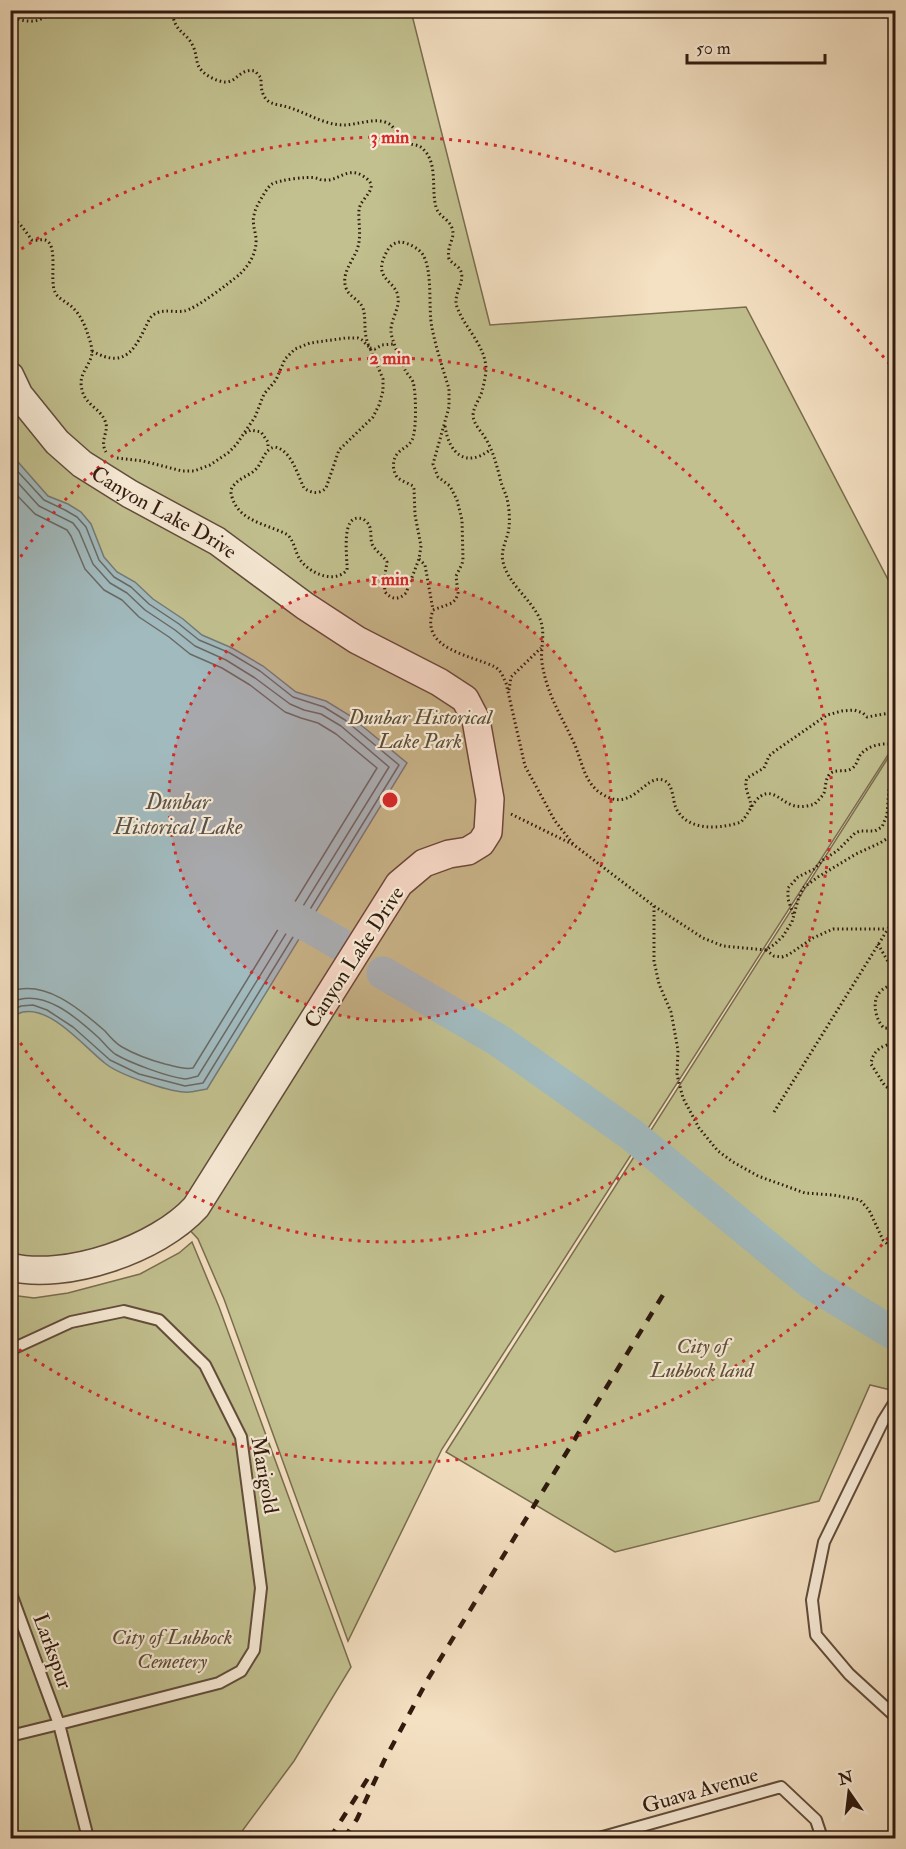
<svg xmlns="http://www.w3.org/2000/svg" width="906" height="1849" viewBox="0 0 906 1849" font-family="'IM FELL Double Pica',serif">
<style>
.green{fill:#c2c08f;stroke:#796d4e;stroke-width:1.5}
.water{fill:#a1babe;stroke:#747a78;stroke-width:1.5}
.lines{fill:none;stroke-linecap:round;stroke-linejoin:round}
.shore{stroke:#686a66;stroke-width:1.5}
.river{stroke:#a1babe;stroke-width:33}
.service-casing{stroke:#614c3b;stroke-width:14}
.tertiary-casing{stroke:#614c3b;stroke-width:30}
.path{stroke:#301a0e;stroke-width:3;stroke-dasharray:1.5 3;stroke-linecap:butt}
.service{stroke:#f8ebd7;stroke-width:10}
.tertiary{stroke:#f8ebd7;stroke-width:27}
.rail{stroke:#301a0e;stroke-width:4.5;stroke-dasharray:10 10;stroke-linecap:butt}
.ring{fill:none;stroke:#d62828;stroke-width:3;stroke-dasharray:3 6}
.labels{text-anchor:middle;stroke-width:4.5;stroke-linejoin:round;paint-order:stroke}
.street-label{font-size:21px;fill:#301a0e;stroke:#f8ebd7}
.park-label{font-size:21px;font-style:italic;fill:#5c4c35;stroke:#f8ebd7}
.water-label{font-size:22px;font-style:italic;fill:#58524c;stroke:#f8ebd7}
.centre{fill:#d62828;stroke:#f8ebd7;stroke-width:3}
.ring-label{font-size:18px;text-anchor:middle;font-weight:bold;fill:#d62828;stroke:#f8ebd7;stroke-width:4.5;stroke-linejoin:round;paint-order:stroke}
</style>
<rect width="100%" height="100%" fill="#f4e0c2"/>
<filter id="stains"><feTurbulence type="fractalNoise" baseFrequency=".00333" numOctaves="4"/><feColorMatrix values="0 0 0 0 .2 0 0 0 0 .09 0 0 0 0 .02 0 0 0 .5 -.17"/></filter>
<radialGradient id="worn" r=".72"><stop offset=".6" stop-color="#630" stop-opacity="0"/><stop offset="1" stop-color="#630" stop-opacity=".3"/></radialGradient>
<!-- green -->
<path class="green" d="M 11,11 L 411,11 L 490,325 L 746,307 L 895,593 L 895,744 L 442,1449 L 348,1641 L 224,1299 L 198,1239 L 173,1212 L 162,1221 L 115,1244 L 44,1260 L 11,1256 Z
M 895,747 L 895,1391 L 870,1385 L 819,1501 L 615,1552 L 446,1452 Z
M 192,1242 L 219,1307 L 351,1667 L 294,1761 L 237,1838 L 11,1838 L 11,1295 L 34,1298 L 68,1293 L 140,1274 L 179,1253 Z"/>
<!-- water -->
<path class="water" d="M 11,454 L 48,496 L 68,504 L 81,512 L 91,524 L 104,557 L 117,572 L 135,582 L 153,599 L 183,619 L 202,635 L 232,648 L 263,666 L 296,692 L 326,701 L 349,715 L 407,763 L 207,1089 C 200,1090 191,1093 184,1092 C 167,1091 120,1075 106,1064 C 86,1049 52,1006 23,1012 C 19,1013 14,1016 11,1018 Z"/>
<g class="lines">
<!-- shore -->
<path class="shore" d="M 10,463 L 44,500 L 65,510 L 77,517 L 86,527 L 99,560 L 114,577 L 131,587 L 149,604 L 179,624 L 199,640 L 230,653 L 260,671 L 293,697 L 324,707 L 345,720 L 399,765 L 203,1083 L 185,1086 L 139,1074 L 110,1060 L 73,1027 L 47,1010 L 33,1005 L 21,1006 L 10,1011
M 10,474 L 39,506 L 73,523 L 79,531 L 93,564 L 110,583 L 127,593 L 145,610 L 175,630 L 195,646 L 226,660 L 255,678 L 290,704 L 304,710 L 321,714 L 341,726 L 389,767 L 198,1076 C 194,1077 189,1079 185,1079 C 168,1077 130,1063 115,1054 C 109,1050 104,1043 99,1038 C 77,1018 42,986 10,1003
M 10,488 L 35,514 L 67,530 L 71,536 L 85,569 L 104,590 L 122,600 L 139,617 L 169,637 L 190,654 L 222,668 L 250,685 L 285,712 L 301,718 L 318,723 L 336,734 L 377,768 L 193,1068 C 183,1070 175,1066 165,1064 C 150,1060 136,1055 122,1047 C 115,1043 110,1037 105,1031 C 81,1010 44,978 10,992"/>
<!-- river -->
<path class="river" d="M 265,906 L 307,925 L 340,944
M 383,973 L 498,1040 L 632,1135 L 812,1284 L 896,1335"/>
<!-- service casing -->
<g class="service-casing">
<path id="service" d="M 10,1350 L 71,1322 L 124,1311 L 159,1320 L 205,1365 L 241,1437 L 261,1588 L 254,1650 L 241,1671 L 219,1683 L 59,1724 L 88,1838
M 893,1405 L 883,1421 L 824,1542 L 812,1600 L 816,1635 L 849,1674 L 896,1717
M 10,1591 L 59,1724 L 10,1736
M 599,1838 L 781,1787 L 816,1820 L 822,1838"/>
</g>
<!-- tertiary casing -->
<g class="tertiary-casing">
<g id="tertiary">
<path id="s1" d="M 10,376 L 19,395 L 57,442 L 82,464 L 130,494 L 217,541 L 305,606 L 357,640 L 439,682 L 465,699 L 476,720 L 490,799 L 488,832 L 481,843 L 468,851 L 449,854 L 424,863 L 399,884 L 196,1207 C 158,1249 66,1281 10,1267"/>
</g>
</g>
<!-- path -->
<path class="path" d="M 172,10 C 174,33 186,31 193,46 C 196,52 196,59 198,65 C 202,74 215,81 225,82 C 238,82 239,68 255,71 L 261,78 C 261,86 261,94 267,100 C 270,103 274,104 279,105 C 296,108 310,117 326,122 C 332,124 338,125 344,125 C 357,125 372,118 385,122 C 395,125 396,135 404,141 C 410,146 419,143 424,150 C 438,164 431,190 436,207 C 439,217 449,219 452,228 C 456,239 446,245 449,259 C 452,263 456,265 459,268 C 468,280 452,293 457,307 C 464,327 485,345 486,368 C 486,375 484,384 482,391 C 480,399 473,407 473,416 C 474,424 480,430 484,436 C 493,450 496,463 500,478 C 501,484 504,490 506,495 C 509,505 510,517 509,527 C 508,539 500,549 503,562 C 509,585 530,598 540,619 C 546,634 540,648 542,663 C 547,695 561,715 574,743 C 582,761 584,783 602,794 C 633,814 644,774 663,780 C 674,784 672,799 676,808 C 687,832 721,829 741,822 C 748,815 753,801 761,796 C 772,788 782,802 792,805 C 800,808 808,806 815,804 C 818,800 822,797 824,793 C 826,787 825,780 829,775 C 834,768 844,773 851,769 C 857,766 857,759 861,754 C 869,745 884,742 896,745
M 10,15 C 21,23 44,25 50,10
M 10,149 L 13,154 L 10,162
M 10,217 L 20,224 L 32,240 C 36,241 41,239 45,240 C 59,244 49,280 55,292 C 58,299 67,302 72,307 C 80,314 85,325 88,335 C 90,340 92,347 92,353 C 91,363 81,372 81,383 C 82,405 99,406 105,421 C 110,431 99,440 106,452
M 92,351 C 128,371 136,346 150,318 C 160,307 171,313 184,311 C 196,309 229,283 240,274 C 250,264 257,252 256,238 C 255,230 252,223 254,215 C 255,209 258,204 261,199 C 264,194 267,188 272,184 C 279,180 308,176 316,178 C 322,179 318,180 325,180 C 337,182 347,166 363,176 C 383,188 360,197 359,210 C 358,223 362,236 357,250 C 352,262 341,274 346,288 C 349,297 359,299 363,308 C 367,322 362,333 370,348 L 375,349 L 382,345 L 394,344
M 445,426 C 449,454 466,468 490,450
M 245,433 L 251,430 L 261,432 L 268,442 L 268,449
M 117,458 L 143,461 L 182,471 L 194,471 L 210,465 L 228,453 L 236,445 L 255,417 L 264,394 L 276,380 L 285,359 L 295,349 L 310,343 L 346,338 L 358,338 L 362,340 L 370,348 L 383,379 L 383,391 L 379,405 L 373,417 L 339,450 L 326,488 C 319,495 311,493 304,488 C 297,474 292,451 275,447 C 263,449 263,464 254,471 C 248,476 240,478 235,484 C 231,488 230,491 232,497 C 239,522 268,524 288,535 C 295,543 295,553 301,561 C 311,574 335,584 347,570 C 348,560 339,511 363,519 C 365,520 368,523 369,525 C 372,531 370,538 372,544 C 375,551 383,555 387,562 L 384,581 L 385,592 C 392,600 399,600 406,593 L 419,559 L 421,546 L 415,515 L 414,489 L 413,486 C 408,483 401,481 397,477 C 392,470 392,458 399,452 C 403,448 409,446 412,440 C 417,431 416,391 413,382 C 411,377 407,374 405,370 C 402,365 391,338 391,332 C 390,321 400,308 398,297 C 396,280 372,280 386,253 C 389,247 393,243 400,242 C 407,242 420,249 423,255 C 433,271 428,309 432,328 C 436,348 443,369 449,389 L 449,407 L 433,464 L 438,477 L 450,486 L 457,500 L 462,520 L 463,560 L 462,564 L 456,576 L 458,593 L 456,599 L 452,603 L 433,610 C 419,650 472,655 495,667 C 501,670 503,677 506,683 L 525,766 L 555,821 L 574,845
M 419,559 L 425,565 L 433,610
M 509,690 L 511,677 L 541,648
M 751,807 C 751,797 743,789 747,778 L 764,768 L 769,756 L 775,751 L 827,715 L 842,711 L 854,710 L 863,713 L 867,717 L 896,712
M 511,814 L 574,845 L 654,906 L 703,938 L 723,946 L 766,950 L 775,944 L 783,936 L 792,922 L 798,900 L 803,888 L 818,877 L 856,854 L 880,843 L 896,833
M 654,906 L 654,961 L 659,984 L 671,1012 L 678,1050 L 677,1075 L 683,1098 L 699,1128 L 718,1151 L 733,1162 L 758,1176 L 805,1193 L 833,1195 L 860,1200 L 869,1210 L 883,1240 L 896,1252
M 793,914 L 788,899 L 788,888 L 798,877 L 814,869 L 823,860 L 837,851 L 855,833 L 860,831 L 875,831 L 882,827 L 887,815 L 889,788 L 896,780
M 878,944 L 891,967 L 894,979 C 891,987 885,986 880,992 C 871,1001 876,1021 884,1028 L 896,1029
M 766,950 L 774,956 L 782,957 L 788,955 L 813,938 L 833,929 L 887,929
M 896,1043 C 882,1045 873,1050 871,1064 L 885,1086 L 896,1093
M 774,1112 L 896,916"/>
<!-- service -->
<use href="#service" class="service"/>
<!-- tertiary -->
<use href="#tertiary" class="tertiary"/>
<!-- rail -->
<path class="rail" d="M 330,1838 L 370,1775
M 344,1838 L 357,1819 L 384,1761 L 428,1679 L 666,1290"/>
</g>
<!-- distance rings -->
<circle cx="390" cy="800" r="221" fill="#d62828" fill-opacity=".12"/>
<g class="ring">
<circle cx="390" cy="800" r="221"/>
<path d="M11 572A442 442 0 1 1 11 1028"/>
<path d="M894 1231A663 663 0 0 1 14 1346M14 254A663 663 0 0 1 894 369"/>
</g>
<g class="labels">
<!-- street labels -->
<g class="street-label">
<text dy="7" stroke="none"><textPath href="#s1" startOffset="210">Canyon Lake Drive</textPath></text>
<text transform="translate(354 957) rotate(-57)" y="7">Canyon Lake Drive</text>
<text transform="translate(265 1475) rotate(80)" y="7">Marigold</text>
<text transform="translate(53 1651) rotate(70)" y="7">Larkspur</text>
<text transform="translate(700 1790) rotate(-16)" y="7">Guava Avenue</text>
</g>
<!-- park labels -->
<g class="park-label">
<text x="420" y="724">Dunbar Historical<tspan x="420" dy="24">Lake Park</tspan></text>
<text x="702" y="1353">City of<tspan x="702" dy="24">Lubbock land</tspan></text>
<text x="172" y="1644">City of Lubbock<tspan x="172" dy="24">Cemetery</tspan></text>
</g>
<!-- water labels -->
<g class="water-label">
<text x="178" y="809">Dunbar<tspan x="178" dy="25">Historical Lake</tspan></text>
</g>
</g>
<circle cx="390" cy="800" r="9" class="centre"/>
<g class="ring-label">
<text x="390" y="143">3 min</text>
<text x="390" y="364">2 min</text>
<text x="390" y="585">1 min</text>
</g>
<!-- margin -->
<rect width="906" height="1849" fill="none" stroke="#f4e0c2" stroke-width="36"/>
<rect x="12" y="12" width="882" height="1825" fill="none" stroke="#301a0e" stroke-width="3"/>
<rect x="18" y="18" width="870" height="1813" fill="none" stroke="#301a0e" stroke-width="1.5"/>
<!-- north arrow -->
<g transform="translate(849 1792) rotate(346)" stroke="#f8ebd7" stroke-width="4.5" paint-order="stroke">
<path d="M0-4.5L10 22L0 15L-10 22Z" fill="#301a0e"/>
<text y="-9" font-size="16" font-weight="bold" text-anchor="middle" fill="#301a0e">N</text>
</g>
<!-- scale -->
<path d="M687 54v9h138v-9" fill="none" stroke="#301a0e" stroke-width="3"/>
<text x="696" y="54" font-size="18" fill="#301a0e" stroke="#f8ebd7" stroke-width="4.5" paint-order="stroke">50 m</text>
<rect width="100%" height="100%" filter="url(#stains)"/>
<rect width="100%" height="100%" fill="url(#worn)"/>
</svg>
